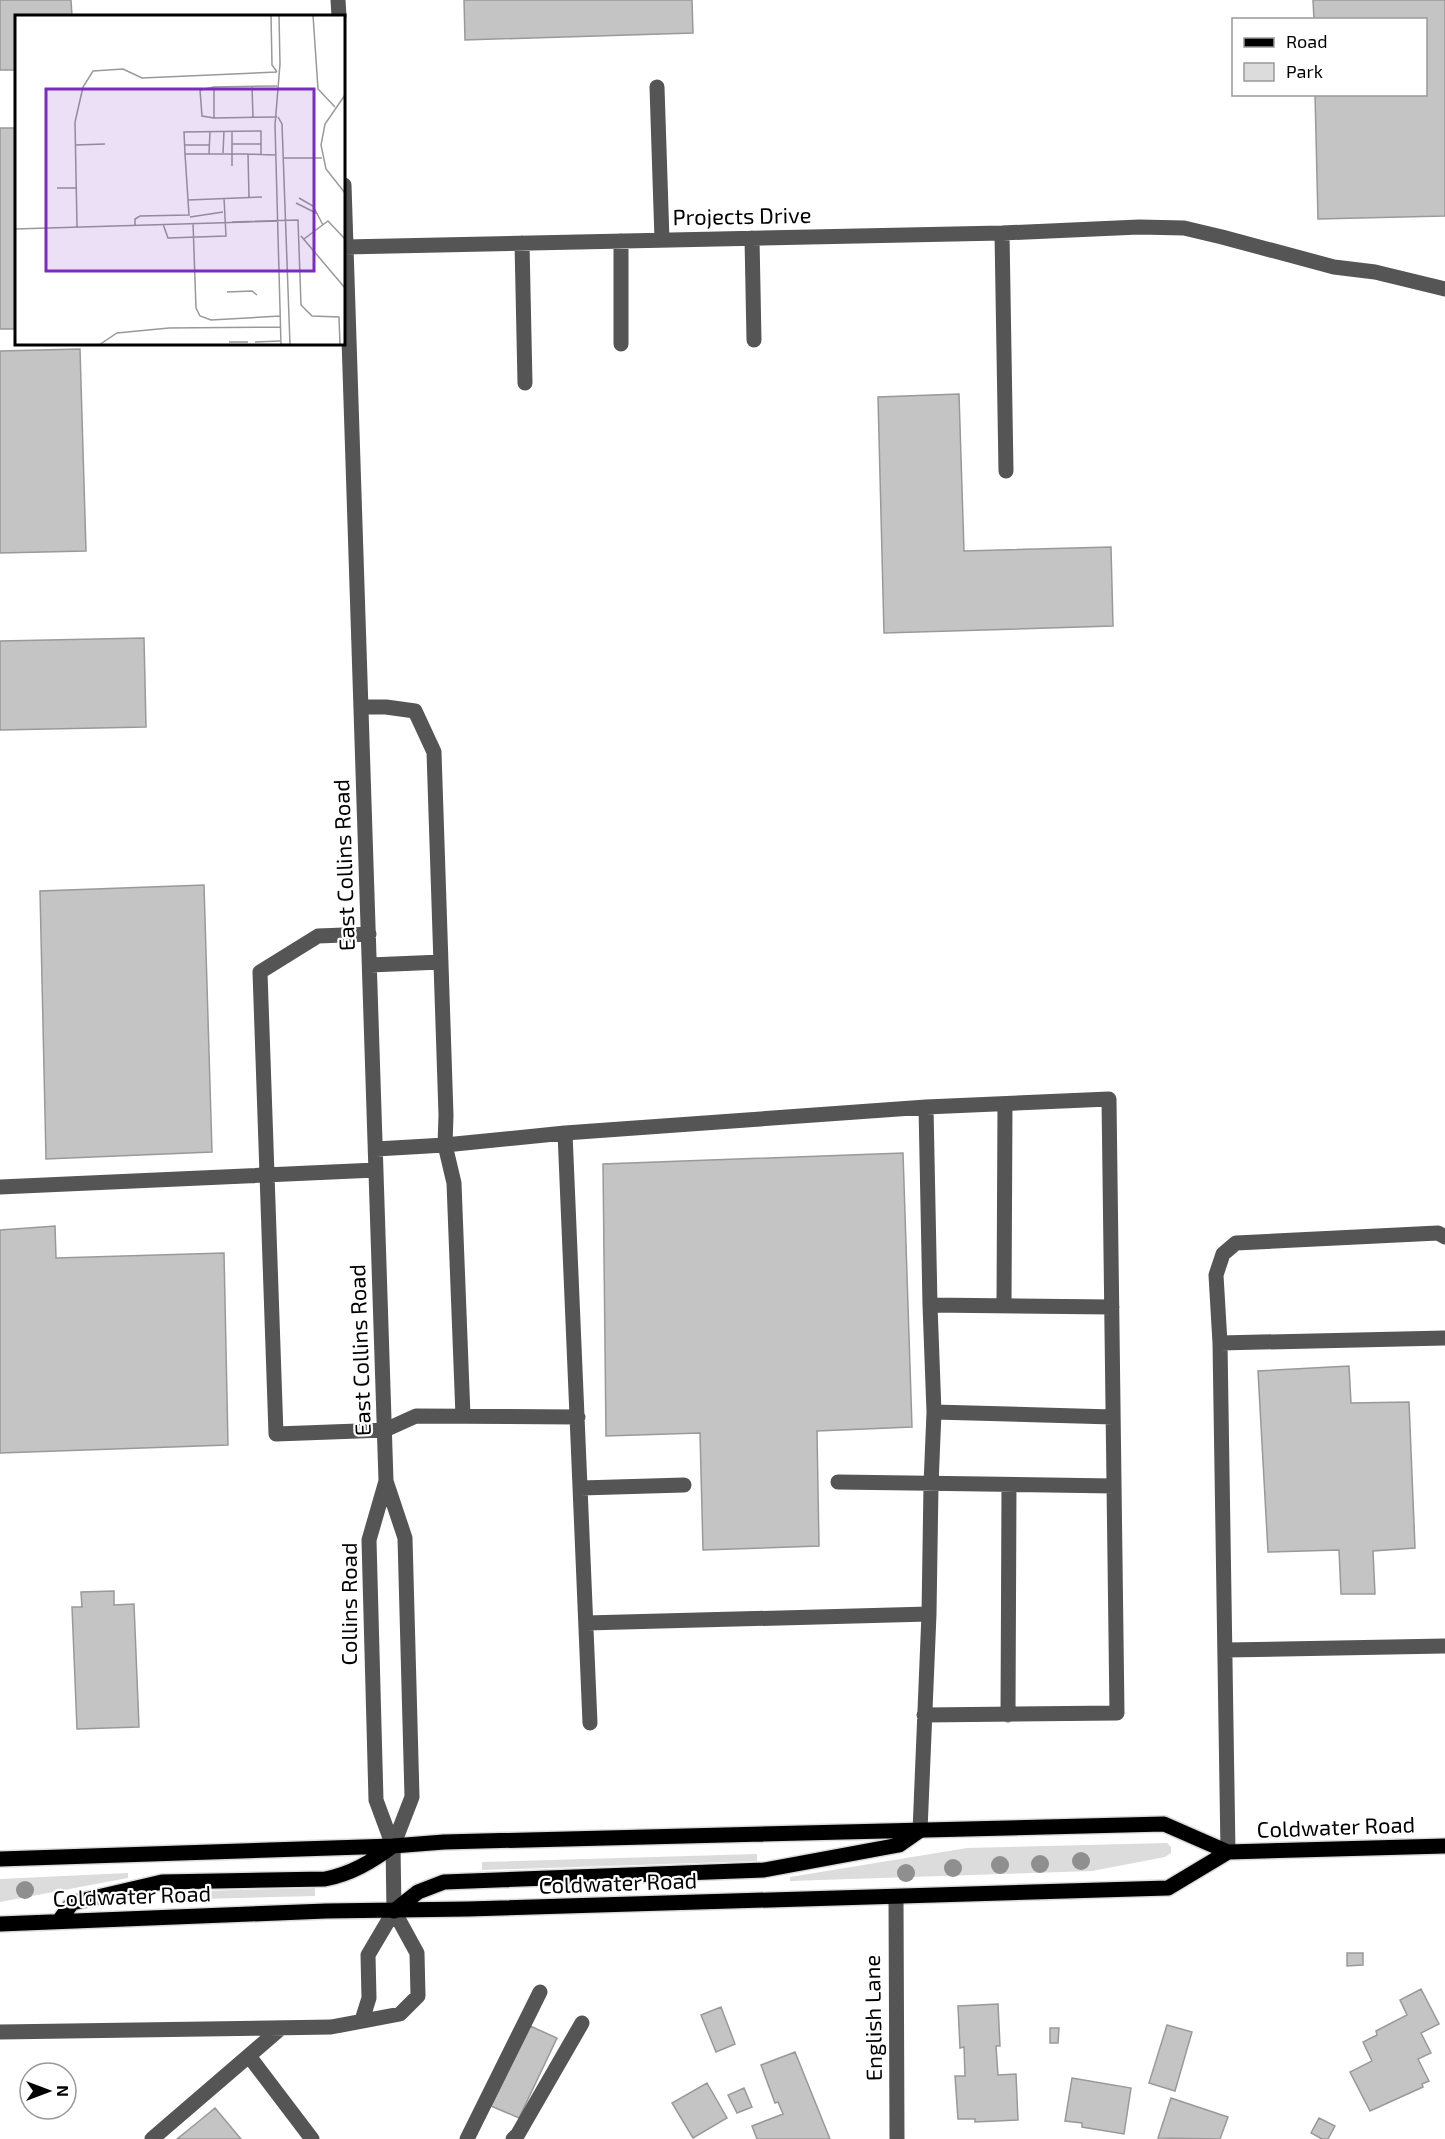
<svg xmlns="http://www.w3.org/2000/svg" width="1445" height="2139" viewBox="0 0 1445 2139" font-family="'Exo 2',sans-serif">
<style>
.green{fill:#dcdcdc}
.building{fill:#c4c4c4;stroke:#999;stroke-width:1.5}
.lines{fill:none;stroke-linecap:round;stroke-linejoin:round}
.major-casing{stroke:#dbdbdb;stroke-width:18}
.minor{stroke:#555;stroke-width:15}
.major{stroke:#000;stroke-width:15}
.tree{fill:#8f8f8f}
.labels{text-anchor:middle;stroke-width:4.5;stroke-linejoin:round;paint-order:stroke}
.street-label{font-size:22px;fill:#000;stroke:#fff}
.inset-road{fill:none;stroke:#999;stroke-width:1.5}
.view{fill:#7b2cbf;fill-opacity:0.15;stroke:#7b2cbf;stroke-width:3}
.inset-edge{fill:none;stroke:#000;stroke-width:3}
</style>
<rect width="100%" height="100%" fill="#fff"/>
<!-- green -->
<path class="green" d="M 1167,1843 L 1171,1847 L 1171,1853 L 1165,1857 L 1092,1871 L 790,1881 L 790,1877 L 967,1848 Z
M 757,1854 L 757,1861 L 482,1870 L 482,1862 Z
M 128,1873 L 128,1878 L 0,1902 L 0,1879 Z
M 315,1888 L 315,1896 L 163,1900 L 163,1892 Z"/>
<!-- building -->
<path class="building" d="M 0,0 L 71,0 L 72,16 L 16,16 L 16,70 L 0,70 Z
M 464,0 L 692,0 L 693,33 L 465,40 Z
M 1313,0 L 1445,0 L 1445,216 L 1318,219 L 1315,94 L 1426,94 L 1426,20 L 1314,20 Z
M 0,128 L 16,128 L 16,329 L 0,329 Z
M 80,349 L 86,551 L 0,553 L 0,351 Z
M 959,394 L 964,551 L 1111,547 L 1113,626 L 884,633 L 878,397 Z
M 144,638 L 146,727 L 0,730 L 0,641 Z
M 204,885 L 212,1152 L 46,1159 L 40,891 Z
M 903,1153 L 912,1427 L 817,1431 L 819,1546 L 703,1550 L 700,1433 L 606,1436 L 603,1164 Z
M 55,1226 L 56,1258 L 224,1253 L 228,1445 L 0,1453 L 0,1230 Z
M 1349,1366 L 1351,1403 L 1409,1402 L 1415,1548 L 1373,1551 L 1375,1594 L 1341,1594 L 1339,1550 L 1268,1552 L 1258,1371 Z
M 114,1591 L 114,1605 L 134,1604 L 139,1727 L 77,1729 L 72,1607 L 82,1607 L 81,1592 Z
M 1347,1953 L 1363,1953 L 1363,1965 L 1347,1966 Z
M 1421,1989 L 1439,2024 L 1421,2033 L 1431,2053 L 1418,2059 L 1429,2081 L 1422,2084 L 1423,2087 L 1370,2111 L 1350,2072 L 1372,2061 L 1363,2042 L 1377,2035 L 1376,2031 L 1407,2015 L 1400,2000 Z
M 998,2004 L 1000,2046 L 996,2046 L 998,2075 L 1016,2074 L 1018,2120 L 975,2122 L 975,2119 L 958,2119 L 955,2076 L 965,2076 L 964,2047 L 960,2048 L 958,2006 Z
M 721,2007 L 735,2044 L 716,2052 L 701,2015 Z
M 1167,2025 L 1192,2032 L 1175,2091 L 1149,2083 Z
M 530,2026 L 557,2038 L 519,2118 L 491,2106 Z
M 1050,2028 L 1059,2028 L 1058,2043 L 1050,2043 Z
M 795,2052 L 830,2139 L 757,2139 L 752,2126 L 783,2114 L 778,2102 L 775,2103 L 761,2065 Z
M 1072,2078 L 1131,2088 L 1124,2134 L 1082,2127 L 1082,2123 L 1065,2121 Z
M 707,2083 L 727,2118 L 693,2138 L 672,2103 Z
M 744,2088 L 752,2107 L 737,2113 L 728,2095 Z
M 1171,2098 L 1228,2117 L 1220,2139 L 1158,2138 Z
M 215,2108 L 241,2139 L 177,2139 L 198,2122 Z
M 1319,2118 L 1335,2126 L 1328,2139 L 1322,2139 L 1311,2133 Z"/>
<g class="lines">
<!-- major casing -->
<g class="major-casing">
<path id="major" d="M 0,1859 L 393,1846 L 444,1842 L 1164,1824 L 1228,1852 L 1445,1846
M 394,1911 L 418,1892 L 444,1882 L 764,1870 L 899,1845 L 919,1831
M 59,1921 L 72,1903 L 162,1882 L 325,1879 C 351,1874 371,1862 393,1846
M 0,1924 L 326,1911 L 468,1909 L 1168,1888 L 1228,1852"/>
</g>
<!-- minor -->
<path class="minor" d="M 338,0 L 339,16
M 657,87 L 662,240
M 344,185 L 386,1481 L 405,1538 L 412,1797 L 393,1846
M 1002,233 L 1006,471
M 752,238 L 754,340
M 621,241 L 621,344
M 522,243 L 525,383
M 345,247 L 1002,233 L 1139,227 L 1184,228 L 1222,237 L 1334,267 L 1375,272 L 1445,289
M 362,707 L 386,707 L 415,711 L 434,752 L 446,1115 L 445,1145 L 565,1133 L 926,1107 L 930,1305 L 934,1412 L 931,1485 L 929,1614
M 369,934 L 318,936 L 260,972 L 276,1434 L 385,1430 L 416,1416 L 578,1417
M 370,965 L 441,962
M 565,1133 L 590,1723
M 376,1149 L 445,1145 L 454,1183 L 463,1416
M 0,1187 L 376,1170
M 930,1305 L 1112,1307
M 1004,1306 L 1005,1104
M 1220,1343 L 1216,1275 L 1223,1254 L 1236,1243 L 1438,1233 L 1445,1237
M 934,1412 L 1113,1417
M 838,1482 L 1114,1486
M 581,1488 L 684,1485
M 586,1623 L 929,1614 L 920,1831
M 1226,1650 L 1445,1646
M 924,1715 L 1117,1713 L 1109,1099 L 926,1107
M 1008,1715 L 1009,1485
M 1228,1852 L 1220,1343 L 1445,1338
M 896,1897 L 897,2139
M 362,2020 L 369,1998 L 368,1955 L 394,1911
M 0,2032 L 331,2027 L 400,2014 L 418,1996 L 417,1953 L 394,1911 L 393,1846 L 376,1800 L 369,1540 L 386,1481
M 249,2056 L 312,2139
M 152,2139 L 281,2028
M 467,2139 L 540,1992
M 513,2139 L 518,2134 L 582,2023"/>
<!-- major -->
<use href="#major" class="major"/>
</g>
<!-- trees -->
<g class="tree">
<circle cx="1081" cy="1861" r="9"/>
<circle cx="1040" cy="1864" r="9"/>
<circle cx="1000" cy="1865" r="9"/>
<circle cx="953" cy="1868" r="9"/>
<circle cx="906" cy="1873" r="9"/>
<circle cx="25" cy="1890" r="9"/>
</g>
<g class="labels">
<!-- street labels -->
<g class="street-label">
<text transform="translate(742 216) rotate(-1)" y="8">Projects Drive</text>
<text transform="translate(344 865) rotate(-92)" y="8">East Collins Road</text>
<text transform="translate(360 1350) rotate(-92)" y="8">East Collins Road</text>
<text transform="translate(349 1604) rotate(-90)" y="8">Collins Road</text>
<text transform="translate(1336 1827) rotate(-2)" y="8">Coldwater Road</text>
<text transform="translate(618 1883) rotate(-2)" y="8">Coldwater Road</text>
<text transform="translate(132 1896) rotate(-2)" y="8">Coldwater Road</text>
<text transform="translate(873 2018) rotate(-91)" y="8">English Lane</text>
</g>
</g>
<!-- overview -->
<g transform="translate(15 15)">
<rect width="330" height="330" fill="#fff"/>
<path class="inset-road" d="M 256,0 L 257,50 L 262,57M 264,0 L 265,49 L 260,110 L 266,330M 298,0 L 303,74 L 320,92M 262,71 L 199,72 L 199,103 L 262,102M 199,72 L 185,75 L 187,101 L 199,103M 237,72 L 238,102M 330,80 L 310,109 L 306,130 L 311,154 L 330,178M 263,102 L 267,109 L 275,330M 217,129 L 246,129M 60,130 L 90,129M 169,130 L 195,130M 208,138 L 209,116M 170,139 L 169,117 L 246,116 L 246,140M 194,139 L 195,116M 269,143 L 307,143M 217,151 L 217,116M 42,173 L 61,173M 234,182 L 233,139 L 260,140M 284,183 L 298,191 L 308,210M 173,185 L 247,182M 281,188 L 303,199M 175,202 L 208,197M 217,207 L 283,205 L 286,290 L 297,301 L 324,302 L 325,330M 178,208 L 181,293 L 185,301 L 196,305 L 265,301M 148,209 L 153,223 L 211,221 L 209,183M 120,210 L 120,204 L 125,201 L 174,200 L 170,139 L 233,139M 62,212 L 60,107 L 68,72 L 78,56 L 108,54 L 127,63 L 262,57M 0,214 L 262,206M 286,221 L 330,273M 289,224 L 313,206 L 330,224M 212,277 L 237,276 L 242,280M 214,327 L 233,327M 240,327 L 265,326M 84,330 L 102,318 L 154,313 L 265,312"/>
<path class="view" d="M 31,74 L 299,74 L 299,256 L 31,256 Z"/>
<rect width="330" height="330" class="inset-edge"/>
</g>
<!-- legend -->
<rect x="1232" y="18" width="195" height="78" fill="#ffffff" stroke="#999999" stroke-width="1.5"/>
<rect x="1244" y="38" width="30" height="9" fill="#000000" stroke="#999999" stroke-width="1.5"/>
<text x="1286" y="48" font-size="18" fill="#000000">Road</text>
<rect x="1244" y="63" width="30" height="18" fill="#dcdcdc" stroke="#999999" stroke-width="1.5"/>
<text x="1286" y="78" font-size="18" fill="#000000">Park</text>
<!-- north arrow -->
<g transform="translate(48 2091) rotate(90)"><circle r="28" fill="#ffffff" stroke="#999999" stroke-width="1.5"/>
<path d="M0-4.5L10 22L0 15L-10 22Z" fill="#000000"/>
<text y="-9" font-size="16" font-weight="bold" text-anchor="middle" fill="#000000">N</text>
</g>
</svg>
